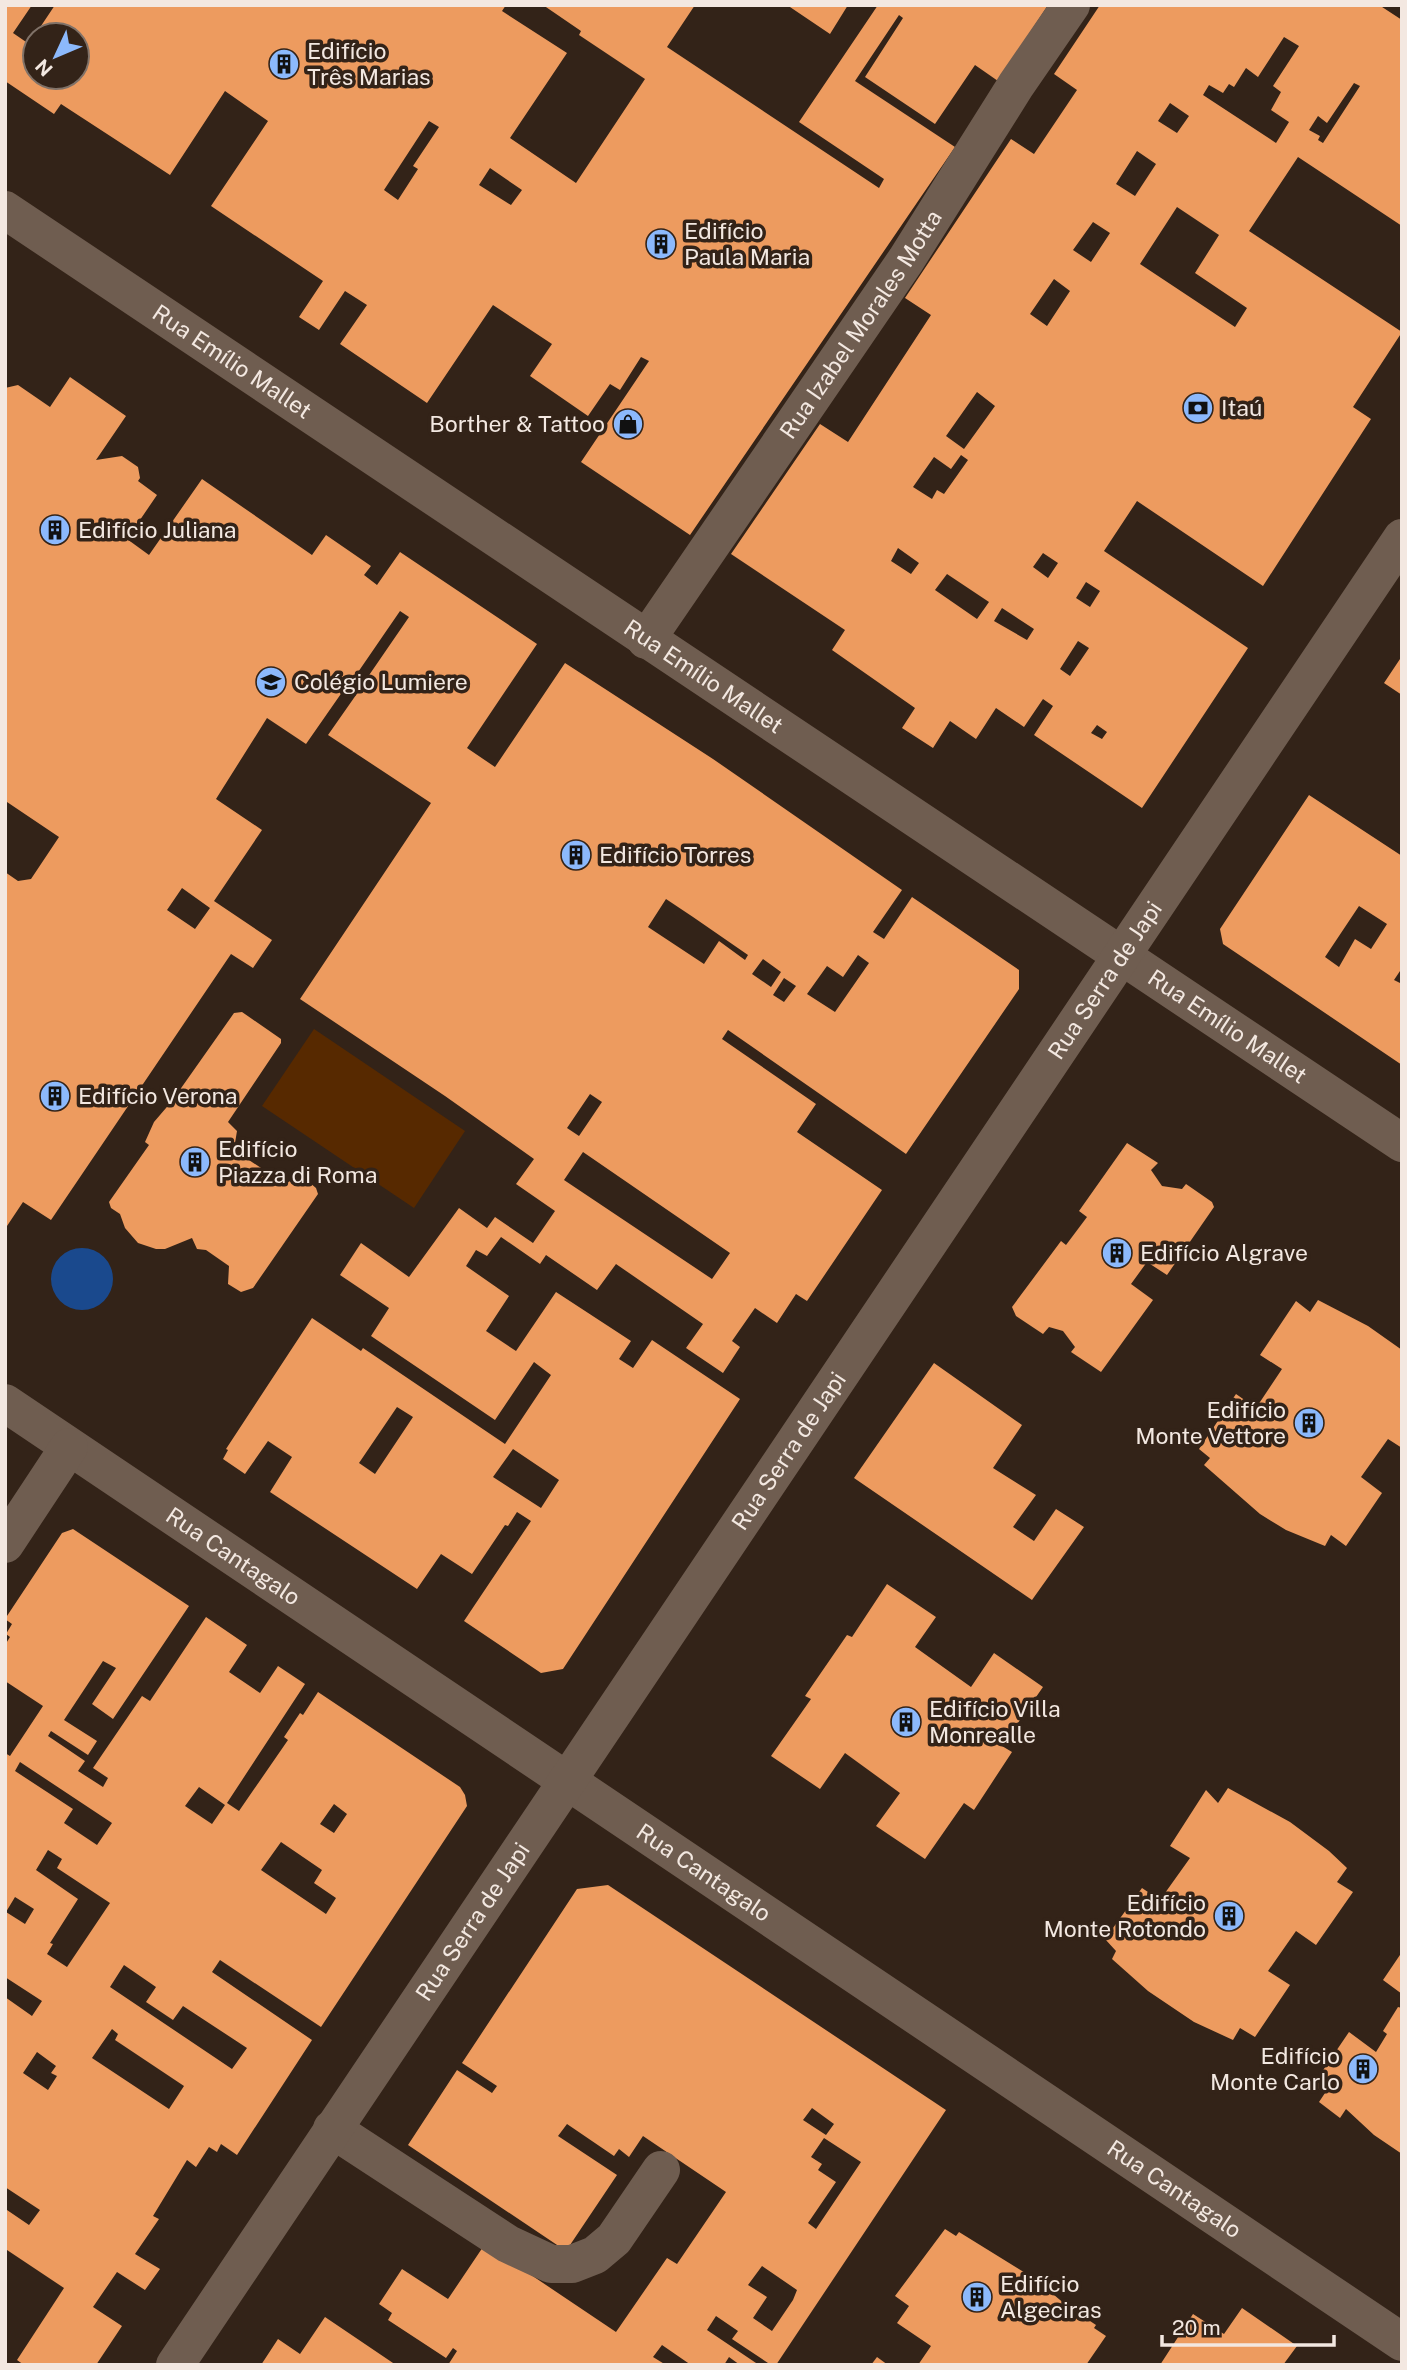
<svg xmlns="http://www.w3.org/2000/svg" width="1407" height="2370" viewBox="0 0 1407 2370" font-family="'Public Sans',sans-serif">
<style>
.green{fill:#572900}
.water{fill:#1a498d}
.building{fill:#ed9b5f;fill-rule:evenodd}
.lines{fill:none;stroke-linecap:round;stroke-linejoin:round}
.minor{stroke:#6f5d50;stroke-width:38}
.labels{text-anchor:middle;stroke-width:7;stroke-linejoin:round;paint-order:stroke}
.poi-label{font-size:23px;fill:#f3e8e1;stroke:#332318;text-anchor:start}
.street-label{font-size:23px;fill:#f3e8e1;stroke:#332318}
</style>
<rect width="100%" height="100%" fill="#332318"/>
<!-- green -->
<path class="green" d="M 314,1029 L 465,1131 L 414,1208 L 262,1106 Z"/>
<!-- water -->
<path class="water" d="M51 1279a31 31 0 1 1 62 0a31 31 0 1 1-62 0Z"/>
<!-- building -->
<path class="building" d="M 5,5 L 32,5 L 13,33 L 29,44 L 35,35 L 35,77 L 77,77 L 77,35 L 35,35 L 55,5 L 506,5 L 502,11 L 567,53 L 510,138 L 576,183 L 645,79 L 579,35 L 581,31 L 543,5 L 695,5 L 667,47 L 879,188 L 884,179 L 799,122 L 878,5 L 1048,5 L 998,81 L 975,65 L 935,124 L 865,77 L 903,18 L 899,15 L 855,81 L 955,147 L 690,535 L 581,462 L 649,361 L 641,357 L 620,390 L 610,384 L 588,416 L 530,376 L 552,344 L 493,305 L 427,403 L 340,344 L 367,305 L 345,291 L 319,330 L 299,317 L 323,281 L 211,206 L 268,121 L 225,91 L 170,175 L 61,104 L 54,114 L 5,81 ZM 429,121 L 439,127 L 413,166 L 418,169 L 398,200 L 384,190 ZM 490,168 L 522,190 L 511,205 L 479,185 Z
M 787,5 L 848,5 L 830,34 Z
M 1100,5 L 1379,5 L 1402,20 L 1402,226 L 1298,157 L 1249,231 L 1402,332 L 1353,407 L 1371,419 L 1263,586 L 1137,501 L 1104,551 L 1248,648 L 1142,808 L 1034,735 L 1053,706 L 1043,699 L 1024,727 L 996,708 L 976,739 L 950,721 L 933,748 L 902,728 L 915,708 L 832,650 L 845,630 L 731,554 L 820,424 L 848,442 L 931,315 L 905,298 L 1011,139 L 1034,154 L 1077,90 L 1054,74 ZM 1284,37 L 1299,46 L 1273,86 L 1281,92 L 1271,110 L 1289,122 L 1276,143 L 1203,95 L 1209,85 L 1223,93 L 1229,84 L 1234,87 L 1246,68 L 1258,77 ZM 1354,83 L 1360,86 L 1323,143 L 1318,140 L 1320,136 L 1309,130 L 1318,116 L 1327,123 ZM 1170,103 L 1189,116 L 1177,133 L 1158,121 ZM 1137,151 L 1156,164 L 1135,196 L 1116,184 ZM 1177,207 L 1219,235 L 1195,273 L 1247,308 L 1235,327 L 1140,264 ZM 1093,222 L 1110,233 L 1091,262 L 1073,250 ZM 1054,279 L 1070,291 L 1047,326 L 1030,314 ZM 977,392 L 995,406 L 964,449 L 946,436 ZM 961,455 L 968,460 L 944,494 L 937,490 L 932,499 L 913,487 L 934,457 L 951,469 ZM 898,548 L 919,563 L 911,574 L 891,561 ZM 1043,553 L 1058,563 L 1048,578 L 1033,567 ZM 947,574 L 989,602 L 977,619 L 935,590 ZM 1086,582 L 1100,591 L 1090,607 L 1076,598 ZM 1002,608 L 1034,629 L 1027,640 L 994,621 ZM 1078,641 L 1089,648 L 1070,676 L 1060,669 ZM 1097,725 L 1107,732 L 1102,739 L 1091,733 Z
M 70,377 L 126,416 L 96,460 L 122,456 L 138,467 L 140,478 L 138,481 L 157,495 L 127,539 L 149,555 L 202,479 L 312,555 L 326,535 L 371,566 L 364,575 L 377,585 L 400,552 L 537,644 L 467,748 L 495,767 L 565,663 L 713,759 L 902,890 L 873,932 L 884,939 L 912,897 L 1019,970 L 1019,989 L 906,1154 L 728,1030 L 722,1039 L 816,1104 L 797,1132 L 882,1190 L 807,1301 L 796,1294 L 777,1323 L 755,1308 L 732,1341 L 740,1347 L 723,1373 L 686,1348 L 703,1324 L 616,1264 L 597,1290 L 546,1255 L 540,1264 L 501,1237 L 487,1256 L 476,1250 L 466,1266 L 509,1296 L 486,1331 L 516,1351 L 556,1292 L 631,1341 L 619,1359 L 633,1368 L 652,1340 L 740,1399 L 563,1669 L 541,1673 L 464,1621 L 531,1521 L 517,1512 L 508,1526 L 505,1525 L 472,1574 L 441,1554 L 417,1589 L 270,1492 L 292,1457 L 268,1441 L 245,1474 L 223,1459 L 228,1450 L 226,1449 L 312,1318 L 361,1351 L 363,1348 L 505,1444 L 551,1375 L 534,1362 L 495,1420 L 371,1336 L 389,1308 L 340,1275 L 361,1243 L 409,1277 L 459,1208 L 487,1228 L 495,1217 L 533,1243 L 555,1211 L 516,1184 L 534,1159 L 445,1096 L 300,999 L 431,803 L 328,735 L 356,695 L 345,688 L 306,744 L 267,718 L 216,799 L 262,830 L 214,901 L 272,940 L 253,968 L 231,954 L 51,1220 L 23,1202 L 5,1229 L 5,872 L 18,881 L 31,879 L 59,837 L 7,802 L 5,805 L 5,388 L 18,385 L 50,407 ZM 400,611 L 409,617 L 363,684 L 354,678 ZM 182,888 L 210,908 L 195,929 L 167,910 ZM 666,899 L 693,917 L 748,955 L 745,960 L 719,941 L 704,964 L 648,927 ZM 858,955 L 869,963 L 835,1012 L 807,994 L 827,966 L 843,977 ZM 763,959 L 781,972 L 771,987 L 752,974 ZM 784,978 L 796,986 L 784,1002 L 773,995 ZM 590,1094 L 602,1102 L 579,1136 L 567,1128 ZM 583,1152 L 730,1253 L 712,1279 L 564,1180 ZM 397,1407 L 413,1417 L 375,1474 L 359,1463 ZM 513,1449 L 559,1480 L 541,1508 L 493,1477 Z
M 1402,656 L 1402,695 L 1384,683 Z
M 1309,795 L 1402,856 L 1402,968 L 1394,980 L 1402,984 L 1402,1065 L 1223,944 L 1220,929 ZM 1359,906 L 1387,924 L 1371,949 L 1355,939 L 1339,967 L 1325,957 Z
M 242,1012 L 281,1039 L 281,1043 L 228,1122 L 237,1131 L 235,1143 L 231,1148 L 285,1184 L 297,1177 L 310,1183 L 316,1188 L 318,1194 L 253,1288 L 241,1292 L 228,1284 L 229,1266 L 206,1250 L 197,1249 L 192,1238 L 165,1249 L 156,1249 L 138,1243 L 125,1228 L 120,1214 L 111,1208 L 109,1202 L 149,1145 L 145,1142 L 154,1122 L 172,1101 L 234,1013 Z
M 1127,1143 L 1158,1163 L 1151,1170 L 1162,1186 L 1182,1189 L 1186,1184 L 1212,1202 L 1214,1207 L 1167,1275 L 1147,1262 L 1131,1284 L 1153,1300 L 1101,1372 L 1071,1352 L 1075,1347 L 1063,1331 L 1049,1327 L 1043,1334 L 1016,1316 L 1012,1307 L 1061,1241 L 1066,1245 L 1087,1217 L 1079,1211 Z
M 1318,1300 L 1368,1326 L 1402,1350 L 1402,1448 L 1388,1439 L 1361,1477 L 1382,1493 L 1346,1546 L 1331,1535 L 1325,1546 L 1286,1530 L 1260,1514 L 1204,1465 L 1210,1458 L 1199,1449 L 1236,1394 L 1256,1408 L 1282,1369 L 1260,1355 L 1296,1301 L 1310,1312 Z
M 934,1363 L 1022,1425 L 993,1468 L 1036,1495 L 1013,1527 L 1034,1541 L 1056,1509 L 1084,1527 L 1032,1600 L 854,1478 Z
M 73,1529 L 189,1606 L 113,1719 L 92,1704 L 116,1668 L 103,1661 L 64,1720 L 97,1741 L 88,1755 L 51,1731 L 48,1736 L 85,1761 L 78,1771 L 103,1787 L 108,1778 L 93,1768 L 142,1696 L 150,1701 L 206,1617 L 247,1645 L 229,1672 L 260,1693 L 278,1666 L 305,1684 L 227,1803 L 239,1811 L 288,1740 L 284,1737 L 300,1713 L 303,1715 L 318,1692 L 460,1787 L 465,1795 L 467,1806 L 321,2027 L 220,1960 L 212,1972 L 312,2040 L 237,2155 L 221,2144 L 217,2152 L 209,2147 L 196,2167 L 187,2160 L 153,2216 L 159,2219 L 135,2254 L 160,2269 L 145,2290 L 117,2272 L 93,2307 L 122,2326 L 96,2365 L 24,2365 L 17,2360 L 64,2288 L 7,2250 L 5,2252 L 7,2210 L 29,2225 L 40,2210 L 5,2187 L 5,1997 L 32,2016 L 42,2001 L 5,1977 L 5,1753 L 10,1756 L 43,1706 L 5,1681 L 5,1645 L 10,1637 L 6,1634 L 12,1624 L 5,1619 L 62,1533 ZM 20,1762 L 112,1823 L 97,1845 L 64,1823 L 73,1809 L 15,1771 ZM 199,1787 L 225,1805 L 212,1824 L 185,1806 ZM 334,1804 L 347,1814 L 334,1833 L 320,1824 ZM 281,1842 L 322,1870 L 314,1883 L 336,1898 L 326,1914 L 261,1870 ZM 48,1850 L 62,1859 L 57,1868 L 110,1903 L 67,1967 L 47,1954 L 53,1944 L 50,1943 L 78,1899 L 36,1870 ZM 15,1897 L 34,1909 L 25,1924 L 6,1912 ZM 124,1965 L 156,1987 L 146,2002 L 173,2020 L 183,2006 L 247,2048 L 232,2069 L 110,1987 ZM 112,2029 L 118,2034 L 115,2040 L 184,2086 L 169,2109 L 92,2058 ZM 37,2052 L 56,2066 L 51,2073 L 57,2076 L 48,2090 L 23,2073 Z
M 887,1584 L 936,1617 L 915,1647 L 971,1687 L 994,1653 L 1043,1687 L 1002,1746 L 1012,1752 L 974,1810 L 964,1803 L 925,1859 L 876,1826 L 900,1793 L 845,1753 L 820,1789 L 771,1756 L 811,1699 L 805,1696 L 847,1635 L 852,1637 Z
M 1228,1788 L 1290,1822 L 1329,1851 L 1347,1868 L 1337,1882 L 1353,1892 L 1316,1945 L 1296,1931 L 1268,1971 L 1290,1985 L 1255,2037 L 1240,2028 L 1233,2040 L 1194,2022 L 1148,1991 L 1112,1959 L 1116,1951 L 1105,1939 L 1142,1888 L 1160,1900 L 1190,1858 L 1170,1846 L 1206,1790 L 1218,1803 Z
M 608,1885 L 946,2110 L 776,2365 L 771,2365 L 732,2339 L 738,2331 L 716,2316 L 707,2330 L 759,2365 L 740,2365 L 729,2357 L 724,2365 L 691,2365 L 662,2345 L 653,2357 L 666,2365 L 448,2365 L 457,2351 L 453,2348 L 446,2358 L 388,2320 L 392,2313 L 379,2304 L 402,2269 L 448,2299 L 485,2244 L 616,2332 L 667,2258 L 677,2264 L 726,2192 L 643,2136 L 629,2157 L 619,2149 L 614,2156 L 567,2124 L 558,2136 L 617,2175 L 566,2251 L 408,2145 L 457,2070 L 492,2093 L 497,2086 L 462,2063 L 577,1889 ZM 812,2108 L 834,2124 L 826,2135 L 803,2120 ZM 824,2138 L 861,2162 L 816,2229 L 808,2223 L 836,2182 L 818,2170 L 822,2164 L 811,2157 ZM 762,2266 L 797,2290 L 793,2300 L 772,2331 L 753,2318 L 767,2297 L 748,2285 Z
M 1402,1952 L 1402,1994 L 1383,1980 Z
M 1398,2007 L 1402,2008 L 1402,2154 L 1374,2135 L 1346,2109 L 1340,2118 L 1319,2102 L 1325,2093 L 1313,2085 L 1349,2032 L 1376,2052 L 1387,2034 L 1383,2031 Z
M 945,2229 L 956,2236 L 959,2232 L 1035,2279 L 1066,2305 L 1096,2325 L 1094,2328 L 1106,2336 L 1086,2365 L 918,2365 L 931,2346 L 897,2323 L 909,2306 L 895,2296 Z
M 1242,2308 L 1297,2346 L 1283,2365 L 1160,2365 L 1193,2314 L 1224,2334 Z
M 325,2317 L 396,2365 L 261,2365 L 278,2339 L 300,2354 Z
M 877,2357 L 888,2365 L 871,2365 Z"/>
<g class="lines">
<!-- minor -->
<g class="minor">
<path id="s1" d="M 5,210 L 1402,1143"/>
<path id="s2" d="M 646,640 L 906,260 L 1016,85 L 1071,5"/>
<path id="s3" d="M 5,1403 L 1402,2342"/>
<path d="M 5,1544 L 69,1447"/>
<path d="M 332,2129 L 508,2244 L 551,2264 L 572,2264 L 595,2255 L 614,2239 L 661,2170"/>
<path id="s4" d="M 175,2365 L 1402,538"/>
</g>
</g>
<!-- icons -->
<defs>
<g id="building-disc" transform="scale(1.575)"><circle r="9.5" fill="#8cb9fc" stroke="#332318"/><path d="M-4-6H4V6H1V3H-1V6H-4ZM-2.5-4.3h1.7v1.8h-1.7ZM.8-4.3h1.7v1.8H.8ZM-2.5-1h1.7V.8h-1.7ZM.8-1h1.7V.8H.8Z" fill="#111"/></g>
<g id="bank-disc" transform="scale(1.575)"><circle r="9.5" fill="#8cb9fc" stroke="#332318"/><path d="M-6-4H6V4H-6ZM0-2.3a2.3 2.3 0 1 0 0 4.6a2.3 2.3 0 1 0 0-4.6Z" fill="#111"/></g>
<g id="shop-disc" transform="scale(1.575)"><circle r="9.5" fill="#8cb9fc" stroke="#332318"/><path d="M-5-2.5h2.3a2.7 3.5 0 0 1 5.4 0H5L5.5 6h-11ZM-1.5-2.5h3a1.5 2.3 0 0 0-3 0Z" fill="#111"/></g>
<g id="school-disc" transform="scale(1.575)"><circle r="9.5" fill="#8cb9fc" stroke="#332318"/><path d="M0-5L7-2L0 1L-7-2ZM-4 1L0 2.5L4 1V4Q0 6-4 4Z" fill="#111"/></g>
</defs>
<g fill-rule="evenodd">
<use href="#building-disc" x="284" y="64"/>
<use href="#building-disc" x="661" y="244"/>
<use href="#bank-disc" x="1198" y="408"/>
<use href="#shop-disc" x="628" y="424"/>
<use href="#building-disc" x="55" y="530"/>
<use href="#school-disc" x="271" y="682"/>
<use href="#building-disc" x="576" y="855"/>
<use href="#building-disc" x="55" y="1096"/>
<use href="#building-disc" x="195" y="1162"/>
<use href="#building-disc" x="1117" y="1253"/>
<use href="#building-disc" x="1309" y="1423"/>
<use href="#building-disc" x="906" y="1722"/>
<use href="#building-disc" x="1229" y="1916"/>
<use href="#building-disc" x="1363" y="2069"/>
<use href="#building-disc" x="977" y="2297"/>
</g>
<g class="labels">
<!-- poi labels -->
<g class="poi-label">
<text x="307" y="59">Edifício<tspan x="307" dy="26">Três Marias</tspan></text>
<text x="684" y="239">Edifício<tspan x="684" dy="26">Paula Maria</tspan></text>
<text x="1221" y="416">Itaú</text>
<text x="605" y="432" text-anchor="end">Borther &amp; Tattoo</text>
<text x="78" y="538">Edifício Juliana</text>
<text x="294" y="690">Colégio Lumiere</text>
<text x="599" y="863">Edifício Torres</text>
<text x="78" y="1104">Edifício Verona</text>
<text x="218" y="1157">Edifício<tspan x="218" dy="26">Piazza di Roma</tspan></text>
<text x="1140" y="1261">Edifício Algrave</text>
<text x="1286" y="1418" text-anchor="end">Edifício<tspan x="1286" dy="26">Monte Vettore</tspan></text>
<text x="929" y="1717">Edifício Villa<tspan x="929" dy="26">Monrealle</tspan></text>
<text x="1206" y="1911" text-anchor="end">Edifício<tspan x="1206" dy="26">Monte Rotondo</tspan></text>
<text x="1340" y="2064" text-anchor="end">Edifício<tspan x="1340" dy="26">Monte Carlo</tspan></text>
<text x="1000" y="2292">Edifício<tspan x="1000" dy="26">Algeciras</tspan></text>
</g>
<!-- street labels -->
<g class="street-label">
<text dy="8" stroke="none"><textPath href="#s2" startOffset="382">Rua Izabel Morales Motta</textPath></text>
<text dy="8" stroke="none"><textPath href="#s1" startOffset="273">Rua Emílio Mallet</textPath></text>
<text dy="8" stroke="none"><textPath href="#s1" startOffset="840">Rua Emílio Mallet</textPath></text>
<text dy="8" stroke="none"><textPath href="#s4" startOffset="1668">Rua Serra de Japi</textPath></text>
<text dy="8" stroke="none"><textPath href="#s1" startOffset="1470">Rua Emílio Mallet</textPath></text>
<text dy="8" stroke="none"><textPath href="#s4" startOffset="1101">Rua Serra de Japi</textPath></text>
<text dy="8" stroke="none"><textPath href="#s3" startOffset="275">Rua Cantagalo</textPath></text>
<text dy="8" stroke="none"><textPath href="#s3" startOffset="842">Rua Cantagalo</textPath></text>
<text dy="8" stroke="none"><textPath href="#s4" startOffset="534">Rua Serra de Japi</textPath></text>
<text dy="8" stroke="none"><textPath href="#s3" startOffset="1409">Rua Cantagalo</textPath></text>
</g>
</g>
<!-- border -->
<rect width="1407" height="2370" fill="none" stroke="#f3e8e1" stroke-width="14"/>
<!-- north arrow -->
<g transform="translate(56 56) rotate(226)"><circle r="33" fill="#332318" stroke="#807268" stroke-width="2"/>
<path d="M0-5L12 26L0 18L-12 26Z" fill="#8cb9fc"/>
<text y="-10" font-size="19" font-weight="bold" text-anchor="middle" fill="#f3e8e1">N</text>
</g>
<!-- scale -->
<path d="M1162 2335v10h172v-10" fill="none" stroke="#f3e8e1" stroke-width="3.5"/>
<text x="1172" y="2335" font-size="21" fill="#f3e8e1" stroke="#332318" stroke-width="5" paint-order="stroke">20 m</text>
</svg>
